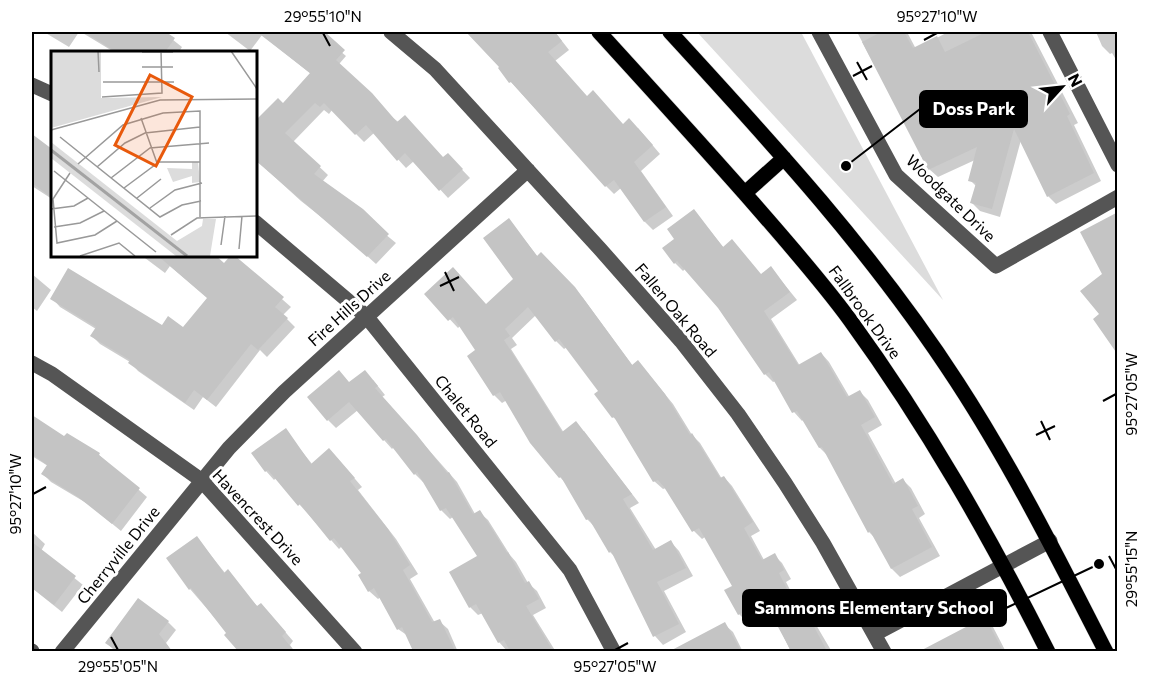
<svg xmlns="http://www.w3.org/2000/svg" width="1149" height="683" viewBox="0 0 1149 683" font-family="Commissioner,sans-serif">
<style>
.green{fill:#dcdcdc}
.shadow{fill:#0003}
.building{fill:#c4c4c4}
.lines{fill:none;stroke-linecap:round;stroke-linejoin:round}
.major-casing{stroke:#dbdbdb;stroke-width:16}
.minor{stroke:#555;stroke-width:15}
.major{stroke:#000;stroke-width:15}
.ticks{fill:none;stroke:#000;stroke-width:2}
.labels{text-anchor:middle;stroke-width:6;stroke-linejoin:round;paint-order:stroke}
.street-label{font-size:16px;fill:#000;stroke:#fff}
.inset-river{fill:none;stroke:#a3a3a3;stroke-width:3}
.inset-road{fill:none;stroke:#999;stroke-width:1.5}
.view{fill:#e8590c;fill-opacity:0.15;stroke:#e8590c;stroke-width:3}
.inset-edge{fill:none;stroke:#000;stroke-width:3}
.leader{fill:none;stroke:#000;stroke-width:2}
.callout-dot{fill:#000;stroke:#fff;stroke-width:2}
.callout{fill:#000;stroke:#000;stroke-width:2}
.callout-label{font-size:18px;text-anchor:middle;font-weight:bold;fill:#fff}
.neatline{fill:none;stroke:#000;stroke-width:2}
.ticks-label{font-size:15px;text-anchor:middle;fill:#000}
</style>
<rect width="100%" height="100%" fill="#fff"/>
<!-- green -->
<path class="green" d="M 697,32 L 801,32 L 943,300 Z"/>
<!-- shadow -->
<path class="shadow" d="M 44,32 L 79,32 L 69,47 Z
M 81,32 L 163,32 L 182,47 L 179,52 L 114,52 Z
M 225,32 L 318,32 L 346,56 L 334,70 L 444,159 L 448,155 L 470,178 L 448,198 L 414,161 L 406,168 L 374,133 L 364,142 L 332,110 L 329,114 L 324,110 L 293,142 L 328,175 L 322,182 L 396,243 L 376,264 L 344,235 L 301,201 L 256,160 L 255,161 L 255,123 L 283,105 L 311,74 L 262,35 L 250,51 Z
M 468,32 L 555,32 L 569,50 L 555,61 L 587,97 L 623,125 L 638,128 L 660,154 L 641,171 L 673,216 L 653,230 L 645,222 L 621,188 L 614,194 L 606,186 L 511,82 L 500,68 L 501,67 Z
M 857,32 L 907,32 L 916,49 L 948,32 L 1031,32 L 1078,123 L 1074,125 L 1101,181 L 1056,204 L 1048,196 L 1021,140 L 1000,217 L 980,211 L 972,203 L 977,187 L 970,180 L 975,160 L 938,177 L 929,169 Z
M 1096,32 L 1118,32 L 1118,63 L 1112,53 L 1110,54 L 1102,46 Z
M 32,136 L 52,151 L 52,199 L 32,186 Z
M 694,211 L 724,248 L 762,275 L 771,268 L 797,300 L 771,319 L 800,366 L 821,353 L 829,362 L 850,398 L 860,392 L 868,400 L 882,425 L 868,433 L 896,484 L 903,480 L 911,488 L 925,514 L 919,518 L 940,556 L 900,577 L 892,569 L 876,539 L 869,532 L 828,456 L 820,448 L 804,419 L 802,421 L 794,412 L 776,381 L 773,382 L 765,374 L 719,307 L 686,268 L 683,271 L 675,263 L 676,239 Z
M 509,220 L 538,257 L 541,254 L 583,298 L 633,366 L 646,371 L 673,404 L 692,435 L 700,443 L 722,479 L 724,477 L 732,486 L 760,531 L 751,536 L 764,560 L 774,555 L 782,563 L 791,579 L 786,582 L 801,611 L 803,610 L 812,618 L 832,652 L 791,652 L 771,610 L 747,622 L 739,614 L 734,586 L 705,537 L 702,539 L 694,531 L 666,488 L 663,489 L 654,481 L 619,422 L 613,417 L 600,392 L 567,347 L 564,349 L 556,341 L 536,315 L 512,338 L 517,345 L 511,349 L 564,433 L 584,431 L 639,503 L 630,508 L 656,550 L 671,542 L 679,551 L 693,576 L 664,591 L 686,632 L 663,645 L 655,636 L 616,558 L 610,552 L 596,528 L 587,519 L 568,486 L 560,477 L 507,400 L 502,403 L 494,395 L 477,351 L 461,325 L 458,328 L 426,294 L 486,306 L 515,279 Z
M 141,255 L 213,255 L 224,265 L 232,255 L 291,307 L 283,315 L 295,327 L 267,357 L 260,350 L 216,407 L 203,397 L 194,410 L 138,371 L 130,362 L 100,344 L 92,336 L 96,329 L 60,307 L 52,298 L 162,327 L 183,329 L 209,299 L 170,266 L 165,273 Z
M 32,274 L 51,290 L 37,311 L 32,307 Z
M 373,380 L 385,395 L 382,397 L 457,482 L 475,514 L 479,512 L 488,520 L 510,555 L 516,562 L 528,583 L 537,591 L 546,608 L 533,615 L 556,652 L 512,652 L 510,649 L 507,651 L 499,642 L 483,613 L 478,615 L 470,607 L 479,557 L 453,517 L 450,519 L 441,510 L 424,481 L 423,482 L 415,474 L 394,447 L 392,449 L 384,440 L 358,410 L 336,428 L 328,420 L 350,384 Z
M 32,417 L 65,438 L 67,435 L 99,455 L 147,497 L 121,531 L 88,504 L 51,482 L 43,474 L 48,466 L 32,456 Z
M 285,430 L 312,464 L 337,458 L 362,487 L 358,490 L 396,539 L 418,574 L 410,579 L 435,623 L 439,621 L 448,629 L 458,652 L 415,652 L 408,636 L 398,629 L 381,597 L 378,599 L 369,591 L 363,574 L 342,546 L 339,549 L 276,478 L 274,480 L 266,471 Z
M 32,532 L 45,544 L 41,551 L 83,585 L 62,612 L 32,588 Z
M 197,538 L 225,573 L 258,607 L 269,613 L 293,641 L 290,645 L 295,652 L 240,652 L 226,635 L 228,633 L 190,589 Z
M 984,619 L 993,627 L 1006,652 L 938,652 L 935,645 Z
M 168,622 L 176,630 L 166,643 L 172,652 L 116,652 L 107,643 Z
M 724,624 L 733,632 L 743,652 L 682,652 L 680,648 Z"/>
<!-- building -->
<path class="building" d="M 84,32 L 166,32 L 175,38 L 165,52 L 116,52 Z
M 257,32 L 325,32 L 345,50 L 336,60 L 372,93 L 397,122 L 405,115 L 443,157 L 448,153 L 463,169 L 439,191 L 405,153 L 397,161 L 366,125 L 355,135 L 324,103 L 320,107 L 315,103 L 285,133 L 321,166 L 314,174 L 363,209 L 389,234 L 367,257 L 255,160 L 255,121 L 278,98 L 283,103 L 310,73 Z
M 466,32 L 555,32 L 562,41 L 548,52 L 587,96 L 593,90 L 623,124 L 629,118 L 653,145 L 634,162 L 666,207 L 644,222 L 614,180 L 605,187 L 511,82 L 509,83 L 498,68 L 499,67 Z
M 881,32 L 904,32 L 913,48 L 937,36 L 945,52 L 986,32 L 1028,32 L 1070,114 L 1067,116 L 1094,173 L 1047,197 L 1014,129 L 992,209 L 970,203 L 976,183 L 968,181 L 977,147 L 928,170 L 862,42 Z
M 32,134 L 52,149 L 52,198 L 32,183 Z
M 694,209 L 723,247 L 732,239 L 761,274 L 771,266 L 790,292 L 764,311 L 798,365 L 821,352 L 847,397 L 860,390 L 875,417 L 861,425 L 893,484 L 903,478 L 918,506 L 912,509 L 932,547 L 891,569 L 870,531 L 868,533 L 822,447 L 819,448 L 797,411 L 792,413 L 769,372 L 764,375 L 718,308 L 677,261 L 674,264 L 662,248 L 674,239 L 667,229 Z
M 1118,212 L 1118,355 L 1093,319 L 1099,314 L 1080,291 L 1102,274 L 1080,232 Z
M 509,218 L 537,256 L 541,252 L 575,287 L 632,365 L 638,360 L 665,394 L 690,435 L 692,433 L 720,478 L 724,476 L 753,522 L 744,528 L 762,560 L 775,553 L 784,570 L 779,573 L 798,611 L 804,608 L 827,651 L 791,651 L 764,601 L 738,615 L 724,590 L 732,586 L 699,528 L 692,532 L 664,487 L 658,480 L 653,482 L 614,417 L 612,418 L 594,394 L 598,391 L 559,339 L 555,342 L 528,307 L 505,329 L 510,336 L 504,340 L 562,432 L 576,421 L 632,494 L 623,499 L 653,550 L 671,540 L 686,568 L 657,582 L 679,624 L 653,637 L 611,551 L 609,553 L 589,519 L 586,520 L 561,477 L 559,478 L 530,443 L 500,392 L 493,396 L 467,356 L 475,350 L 453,317 L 448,321 L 424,294 L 453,267 L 486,304 L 513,279 L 483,238 Z
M 157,255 L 215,255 L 224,263 L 231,255 L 234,255 L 284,297 L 275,307 L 288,318 L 258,350 L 251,344 L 207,400 L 194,390 L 185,403 L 128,363 L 130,360 L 90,336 L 96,327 L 50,299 L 68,268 L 162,325 L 168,316 L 183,327 L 207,298 Z
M 339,370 L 349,382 L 365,370 L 378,386 L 375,388 L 417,435 L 447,473 L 449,472 L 473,514 L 480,510 L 507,553 L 508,552 L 525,583 L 529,581 L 539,599 L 526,606 L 553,651 L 510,651 L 504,640 L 498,643 L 476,604 L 469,608 L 449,572 L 477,556 L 446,508 L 440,511 L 417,472 L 414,475 L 386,439 L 383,441 L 349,402 L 327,421 L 307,397 Z
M 32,415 L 64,436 L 67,433 L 100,453 L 99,455 L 140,488 L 112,524 L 78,497 L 41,474 L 47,465 L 32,454 Z
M 286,428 L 311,464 L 329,448 L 355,478 L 350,481 L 388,529 L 410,565 L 403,570 L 432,622 L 440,619 L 455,651 L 413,651 L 402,627 L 397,630 L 374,588 L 368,592 L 358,575 L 361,573 L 334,538 L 330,541 L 300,504 L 298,506 L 268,470 L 265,472 L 251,453 Z
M 197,536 L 224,573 L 228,569 L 257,606 L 261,603 L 286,632 L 282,636 L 294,651 L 238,651 L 224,635 L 226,633 L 191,588 L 189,590 L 166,558 Z
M 32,542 L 76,576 L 54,605 L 32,588 Z
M 138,598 L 169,621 L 159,634 L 172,651 L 117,651 L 105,643 Z
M 985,617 L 1003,651 L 920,651 Z
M 725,622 L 741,651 L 670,651 Z"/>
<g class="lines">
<!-- major casing -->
<g class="major-casing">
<path id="major" d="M 599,32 C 651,89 703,146 754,204 C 787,242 820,279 850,320 C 927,426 989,535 1048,652
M 670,32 C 772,143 874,254 957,382 C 1013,468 1059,560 1106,652
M 745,193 L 784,158"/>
</g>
<!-- minor -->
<path class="minor" d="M 391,32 L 435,69 L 600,249 L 681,341 L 738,414 L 785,483 L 823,543 L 884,652
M 819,32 L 896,175 L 996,266 L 1118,197
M 1050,32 L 1118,165
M 32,85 L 52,94
M 255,222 L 366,316 L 570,570 L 614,652
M 32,363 L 52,374 L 201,480 L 355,652
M 875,634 L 1050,541
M 32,651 L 32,652
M 62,652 L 229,448 L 284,392 L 528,170"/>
<!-- major -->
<use href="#major" class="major"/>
</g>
<!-- ticks -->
<path class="ticks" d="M 323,33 L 330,46M 924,40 L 937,33M 857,62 L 867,80M 853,76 L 872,66M 445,272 L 454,291M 440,286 L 459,277M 1103,401 L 1116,394M 1041,421 L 1050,440M 1036,435 L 1055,426M 33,494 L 46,487M 1109,556 L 1116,569M 111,637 L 118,650M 615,650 L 628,643"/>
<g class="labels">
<!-- street labels -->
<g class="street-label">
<text transform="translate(951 198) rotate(44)" y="6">Woodgate Drive</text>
<text transform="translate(349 308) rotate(-42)" y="6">Fire Hills Drive</text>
<text transform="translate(676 310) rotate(50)" y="6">Fallen Oak Road</text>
<text transform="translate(865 312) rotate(54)" y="6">Fallbrook Drive</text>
<text transform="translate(466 411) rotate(51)" y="6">Chalet Road</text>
<text transform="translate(258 517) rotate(47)" y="6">Havencrest Drive</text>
<text transform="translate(118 555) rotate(-51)" y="6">Cherryville Drive</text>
</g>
</g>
<!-- overview -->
<g transform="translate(51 51)">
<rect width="206" height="206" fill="#fff"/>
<path d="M 0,0 L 50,0 L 50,47 L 111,46 L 0,77 ZM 0,91 L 126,190 L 151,175 L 152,168 L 165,168 L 159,205 L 125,205 L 0,107 ZM 141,111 L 147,111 L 149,131 L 141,132 L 141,125 L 122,131 L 116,117 L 141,118 Z" fill="#dcdcdc"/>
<path class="inset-river" d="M 0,99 L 136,205"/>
<path class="inset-road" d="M 47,0 L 48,21M 180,0 L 206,38M 91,1 L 122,1M 91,16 L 122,16M 52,31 L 123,31M 51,46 L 111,42 L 110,0M 90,67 L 106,112M 0,79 L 109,49 L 206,48M 9,86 L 109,166 L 131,154 L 150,150M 27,113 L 72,74 L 112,62 L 149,60 L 149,166M 46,116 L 74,92 L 94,82 L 149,76M 3,120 L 105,201M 19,122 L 2,148 L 6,192 L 44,184 L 66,170M 60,127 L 99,97 L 158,92M 73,137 L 108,111 L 149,111M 86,147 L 110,128M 99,157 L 124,139 L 151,132M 0,158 L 23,155 L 37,147M 3,176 L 29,172 L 53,160M 120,184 L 146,167 L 206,165M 170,194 L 174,165M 188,198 L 191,165M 29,205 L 68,192 L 84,205"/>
<path class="view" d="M 99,24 L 141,46 L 105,115 L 64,94 Z"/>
<rect width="206" height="206" class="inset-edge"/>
</g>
<!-- callouts -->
<path class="leader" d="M846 166L920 109M1099 564L1006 608"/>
<g class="callout-dot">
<circle cx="846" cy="166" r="6"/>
<circle cx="1099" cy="564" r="6"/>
</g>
<g class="callout">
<rect x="920" y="91" width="107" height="36" rx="6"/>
<rect x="743" y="590" width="263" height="36" rx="6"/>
</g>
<g class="callout-label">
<text x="974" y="115">Doss Park</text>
<text x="874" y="614">Sammons Elementary School</text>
</g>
<!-- border -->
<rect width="1149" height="683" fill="none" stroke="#ffffff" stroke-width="66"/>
<!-- north arrow -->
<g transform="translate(1062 87) rotate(63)" stroke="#ffffff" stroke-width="4.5" paint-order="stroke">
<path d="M0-4.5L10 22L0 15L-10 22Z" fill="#000000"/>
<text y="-9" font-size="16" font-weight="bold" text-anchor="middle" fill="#000000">N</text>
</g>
<rect x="33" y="33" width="1083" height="617" class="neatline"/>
<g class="ticks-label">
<text x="323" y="22">29°55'10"N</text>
<text x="937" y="22">95°27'10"W</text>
<text transform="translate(1132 394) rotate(-90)" y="5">95°27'05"W</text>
<text transform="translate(16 494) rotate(-90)" y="5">95°27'10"W</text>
<text transform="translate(1132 569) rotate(-90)" y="5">29°55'15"N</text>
<text x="118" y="672">29°55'05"N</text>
<text x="615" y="672">95°27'05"W</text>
</g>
</svg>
